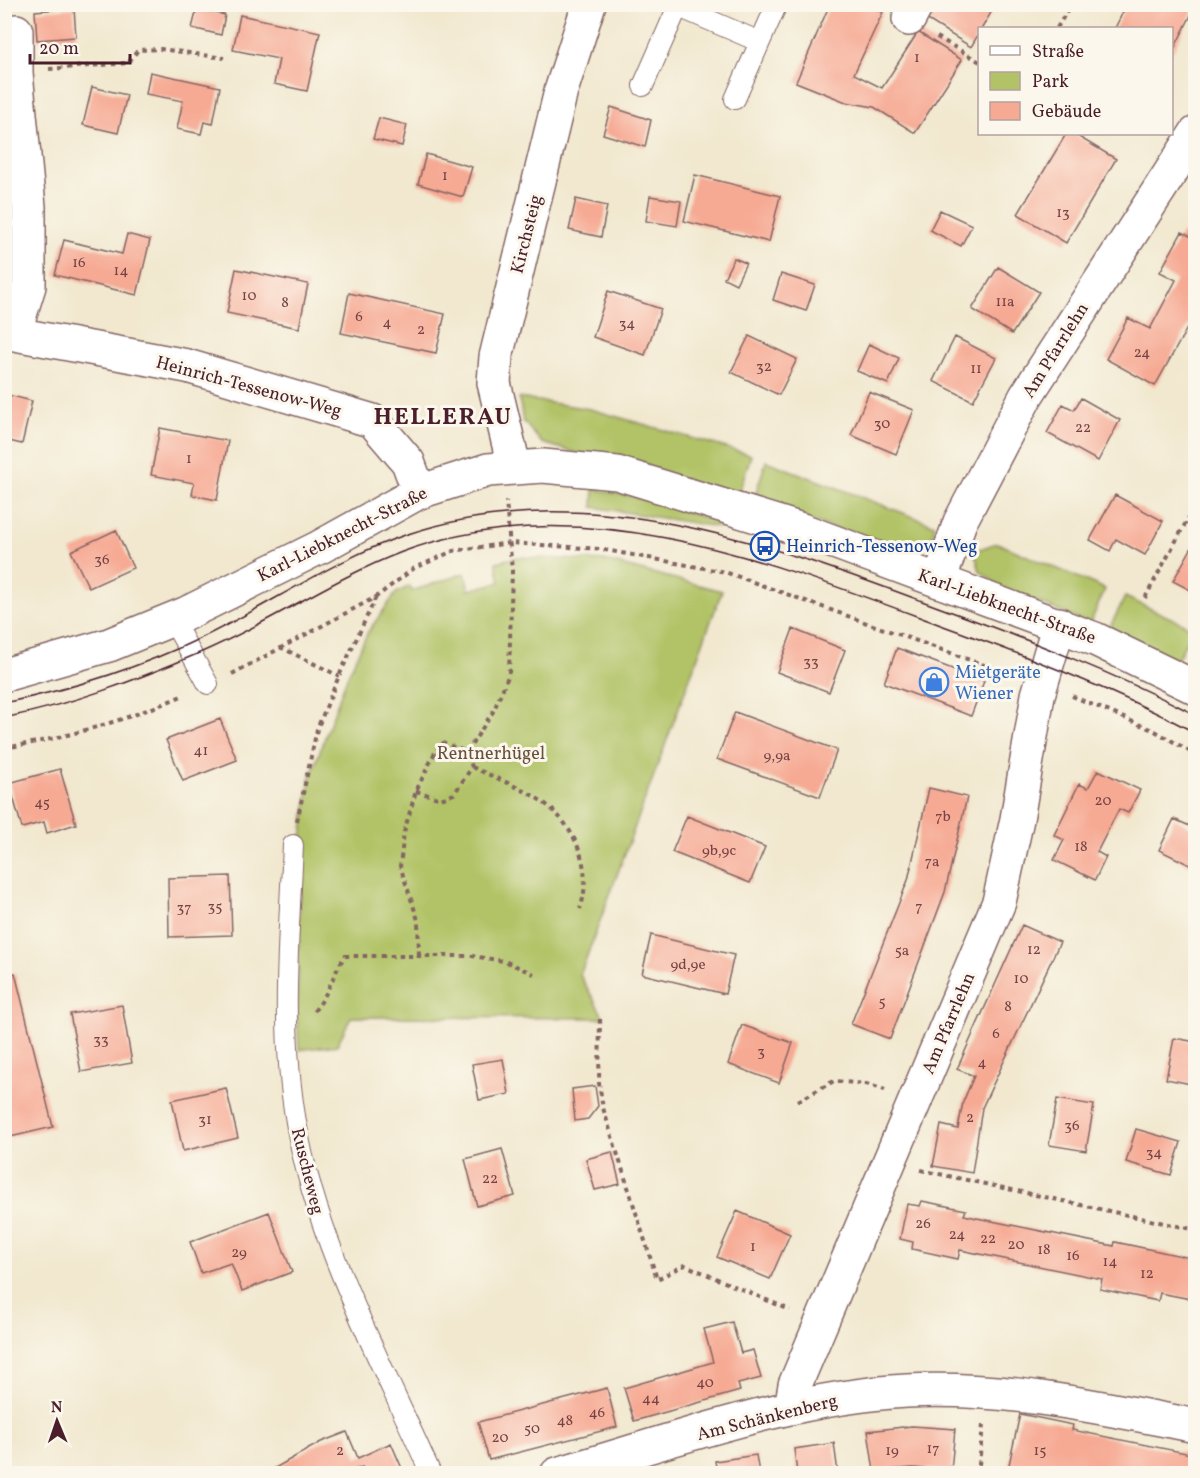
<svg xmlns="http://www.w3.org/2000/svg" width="1200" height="1478" viewBox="0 0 1200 1478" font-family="Vollkorn,serif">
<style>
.green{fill:#b1c366;stroke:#7e7148;stroke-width:1.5}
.building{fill:#f6a993}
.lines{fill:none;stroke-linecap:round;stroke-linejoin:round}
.lane-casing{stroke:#846564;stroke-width:22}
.street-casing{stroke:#846564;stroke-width:36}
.secondary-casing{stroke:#846564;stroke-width:36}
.path{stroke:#846564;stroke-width:4;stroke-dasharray:4.5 4.5;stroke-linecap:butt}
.lane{stroke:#fff;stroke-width:20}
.street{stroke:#fff;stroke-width:33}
.secondary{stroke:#fff;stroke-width:33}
.tram{stroke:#4a1f2b;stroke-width:1.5}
.labels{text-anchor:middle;stroke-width:6;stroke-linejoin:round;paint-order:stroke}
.number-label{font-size:15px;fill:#754245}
.street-label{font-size:18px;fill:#4a1f2b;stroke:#fbf7ec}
.transit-label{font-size:18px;fill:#164399;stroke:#fbf7ec;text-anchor:start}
.shop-label{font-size:18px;fill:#366cbe;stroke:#fbf7ec;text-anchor:start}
.park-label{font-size:18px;fill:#69503d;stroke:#fbf7ec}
.district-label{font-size:24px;font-weight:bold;letter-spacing:1.5px;fill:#4a1f2b;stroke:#fbf7ec}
</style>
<rect width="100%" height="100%" fill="#fbf7ec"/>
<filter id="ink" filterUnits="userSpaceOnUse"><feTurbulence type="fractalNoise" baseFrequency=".0167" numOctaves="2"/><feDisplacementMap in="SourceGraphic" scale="12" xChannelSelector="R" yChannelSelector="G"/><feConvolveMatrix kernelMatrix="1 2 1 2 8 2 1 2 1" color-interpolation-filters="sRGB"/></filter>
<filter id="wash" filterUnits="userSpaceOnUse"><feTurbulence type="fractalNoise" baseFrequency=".008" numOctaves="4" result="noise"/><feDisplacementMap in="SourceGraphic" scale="24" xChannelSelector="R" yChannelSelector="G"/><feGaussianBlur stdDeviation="1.35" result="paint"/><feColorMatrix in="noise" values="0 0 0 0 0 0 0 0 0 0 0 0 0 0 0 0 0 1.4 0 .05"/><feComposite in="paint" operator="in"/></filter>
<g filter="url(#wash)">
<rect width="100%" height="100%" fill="#f1e8cf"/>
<!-- green -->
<path class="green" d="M 519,398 L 590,409 L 751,455 L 737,498 L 542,443 L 523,421 Z
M 766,461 L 935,525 L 930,545 L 913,554 L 753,502 Z
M 594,489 L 644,499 L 726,524 L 724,528 L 593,507 Z
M 997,543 L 1105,589 L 1090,624 L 1001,587 L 980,571 L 974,551 Z
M 518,557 L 605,561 L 722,591 L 580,975 L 604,1018 L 351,1017 L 337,1045 L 299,1050 L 297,1011 L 301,845 L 310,778 L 347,677 L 368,632 L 396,593 L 410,586 L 412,591 L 465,573 L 469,590 L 500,582 L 496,562 Z
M 1125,597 L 1193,628 L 1176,662 L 1109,629 Z"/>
<g id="blocks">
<!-- building -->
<path class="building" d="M 830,4 L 864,4 L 883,12 L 854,74 L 882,88 L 918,32 L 962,60 L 915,133 L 874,107 L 846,102 L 796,82 Z
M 931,4 L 996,4 L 971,47 L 923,17 Z
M 1127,4 L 1196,4 L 1196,5 L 1172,53 L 1172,28 L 1115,28 Z
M 74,8 L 76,37 L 37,40 L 35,11 Z
M 197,9 L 225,15 L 221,35 L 192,28 Z
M 240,15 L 320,32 L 307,91 L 274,84 L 279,59 L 233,50 Z
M 150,72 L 220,87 L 213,124 L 204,122 L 201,134 L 177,129 L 183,101 L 146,94 Z
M 92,87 L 127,95 L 118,133 L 83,125 Z
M 611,107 L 651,120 L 645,147 L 603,134 Z
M 379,118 L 407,125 L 402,146 L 373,139 Z
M 1066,134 L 1074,134 L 1116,159 L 1066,243 L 1018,214 Z
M 426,154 L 472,167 L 463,197 L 418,184 Z
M 695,175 L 780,196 L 769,242 L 684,221 Z
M 650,196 L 681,201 L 677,226 L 646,221 Z
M 576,199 L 607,206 L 601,237 L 569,230 Z
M 940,210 L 972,225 L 961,246 L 930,230 Z
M 1182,232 L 1196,239 L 1196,312 L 1155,386 L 1106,359 L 1128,318 L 1150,329 L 1176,280 L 1160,272 Z
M 127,234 L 150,240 L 137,295 L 55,275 L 64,240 L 122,254 Z
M 734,258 L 746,263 L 736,284 L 724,278 Z
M 998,267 L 1039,292 L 1012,334 L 972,309 Z
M 236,269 L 308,284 L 299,328 L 227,313 Z
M 781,274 L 815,285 L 806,311 L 773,300 Z
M 608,291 L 661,309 L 645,355 L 593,337 Z
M 349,293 L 445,314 L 436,353 L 341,333 Z
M 749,336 L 797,359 L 779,395 L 731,372 Z
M 955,337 L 996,358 L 973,401 L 933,381 Z
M 869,344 L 899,358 L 888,384 L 857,371 Z
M 869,392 L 914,410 L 896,454 L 851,435 Z
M 4,394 L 32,401 L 22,444 L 4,440 Z
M 1081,398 L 1120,420 L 1098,461 L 1047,433 L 1063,404 L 1074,410 Z
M 160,428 L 228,441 L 217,500 L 192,495 L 194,483 L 151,475 Z
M 1115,495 L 1163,521 L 1145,555 L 1116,539 L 1110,551 L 1090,540 Z
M 116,530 L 133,568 L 89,588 L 71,551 Z
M 1196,540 L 1196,593 L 1173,581 Z
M 793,629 L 845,650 L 829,692 L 777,672 Z
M 897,648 L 984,681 L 971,716 L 884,683 Z
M 735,712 L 837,750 L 820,797 L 717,759 Z
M 220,719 L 237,760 L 183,781 L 166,740 Z
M 60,769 L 76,824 L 47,833 L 44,822 L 22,828 L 9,783 Z
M 1098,770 L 1140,790 L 1128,813 L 1119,809 L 1097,852 L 1106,857 L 1095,880 L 1054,860 L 1064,840 L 1054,835 L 1079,784 L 1088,788 Z
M 929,788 L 967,797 L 945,892 L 890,1039 L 851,1024 L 908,880 Z
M 687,816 L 765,847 L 750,883 L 672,852 Z
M 1174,819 L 1194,828 L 1196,825 L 1196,868 L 1159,850 Z
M 230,876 L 232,935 L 169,937 L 168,878 Z
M 1022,925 L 1060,942 L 982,1108 L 972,1173 L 933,1166 L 941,1125 L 958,1129 L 963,1102 L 974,1076 L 957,1069 Z
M 651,935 L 734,955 L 725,994 L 642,974 Z
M 15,973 L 53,1127 L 6,1138 L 5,976 Z
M 122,1005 L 132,1063 L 81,1072 L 70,1014 Z
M 742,1025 L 793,1043 L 779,1083 L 728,1064 Z
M 1174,1038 L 1196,1042 L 1196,1085 L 1166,1079 Z
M 503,1059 L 509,1094 L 479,1100 L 472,1064 Z
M 595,1086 L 598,1106 L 588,1119 L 575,1121 L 572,1089 Z
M 226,1088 L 238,1138 L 183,1151 L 172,1100 Z
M 1057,1099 L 1094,1105 L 1086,1151 L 1049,1145 Z
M 1136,1129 L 1181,1142 L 1171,1175 L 1126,1162 Z
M 502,1149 L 515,1196 L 477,1206 L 465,1159 Z
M 612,1152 L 620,1184 L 595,1190 L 586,1159 Z
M 922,1201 L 966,1210 L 964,1215 L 977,1218 L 1114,1246 L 1115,1242 L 1196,1259 L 1196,1300 L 1160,1293 L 1158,1301 L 1100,1289 L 1102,1279 L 960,1250 L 958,1259 L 912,1249 L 913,1242 L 900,1239 L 907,1204 L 920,1206 Z
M 737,1211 L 790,1234 L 770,1279 L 717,1257 Z
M 269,1212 L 292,1272 L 242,1291 L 231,1263 L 201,1273 L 190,1242 Z
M 732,1322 L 741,1353 L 753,1350 L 761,1378 L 738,1384 L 740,1391 L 634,1421 L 624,1388 L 713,1362 L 704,1329 Z
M 607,1388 L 617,1427 L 489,1460 L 478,1422 Z
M 1020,1414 L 1073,1425 L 1072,1430 L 1196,1455 L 1196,1473 L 1076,1473 L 1063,1471 L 1063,1473 L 1029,1473 L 1008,1469 Z
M 912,1426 L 955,1429 L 951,1471 L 913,1468 L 874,1471 L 868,1431 Z
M 347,1432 L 358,1458 L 391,1443 L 404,1473 L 365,1473 L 362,1467 L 348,1473 L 266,1473 L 321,1442 Z
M 834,1443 L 838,1473 L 797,1473 L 794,1449 Z
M 756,1455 L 759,1473 L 717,1473 L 715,1461 Z"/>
</g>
</g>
<g filter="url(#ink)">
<use href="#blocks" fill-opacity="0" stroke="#846564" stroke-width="1.5"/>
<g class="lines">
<!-- lane casing -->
<g class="lane-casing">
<path id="lane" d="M 672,4 L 760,42 L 735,99
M 760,42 L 777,4
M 643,86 L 679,4
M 172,619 L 208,684
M 293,845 C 289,937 280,1031 296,1122 C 316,1242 382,1363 431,1474"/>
</g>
<!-- street casing -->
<g class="street-casing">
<path id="street" d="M 909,19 L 917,4
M 4,332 L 187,366 L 373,421 L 408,462 L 419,492
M 14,334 L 29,286 L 29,207 L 16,73 L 16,31
M 514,466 L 494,383 L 496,357 L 561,91 L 589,4
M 939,581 L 960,522 L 1026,396 L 1196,133
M 791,1408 L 795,1385 L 999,902 L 1017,819 L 1038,695 L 1059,624
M 557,1474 C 669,1442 790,1397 907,1391 C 1004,1386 1100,1407 1196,1426"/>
</g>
<!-- secondary casing -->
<g class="secondary-casing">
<path id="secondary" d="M 4,675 L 109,645 L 185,614 L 320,547 L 419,492 L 488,470 L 543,466 L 617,473 L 802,530 L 1095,639 L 1196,688"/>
</g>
<!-- path -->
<path class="path" d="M 1057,28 L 1071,4
M 937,37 L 980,62
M 49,69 L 128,63 L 138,50 L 161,49 L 224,58
M 1145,598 L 1196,504
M 280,647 L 339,676
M 232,674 L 376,597 L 413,569 L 453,551 L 510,543 L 600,549 L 725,572 L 1009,674
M 1072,696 L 1155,731 L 1196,755
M 4,748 C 66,738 127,720 184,695
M 472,767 C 493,777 515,785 535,797 C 573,819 595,867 580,909
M 416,791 L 441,799 L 454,794 L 472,767 L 467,752
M 297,821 L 317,729 L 339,676 L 376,597
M 419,955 L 418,920 L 400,866 L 404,832 L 416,791 L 440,742 L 467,752 L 494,710 L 509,674 L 512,571 L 506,501
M 314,1011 C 328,996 333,973 345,956 L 472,956 L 504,961 L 534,974
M 600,1019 L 599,1083 L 603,1108 L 657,1279 L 685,1265 L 790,1310
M 798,1101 L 834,1081 L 866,1084 L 885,1090
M 921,1170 L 1196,1230
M 978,1474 L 983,1425"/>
<!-- lane -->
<use href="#lane" class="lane"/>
<!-- street -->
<use href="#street" class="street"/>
<!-- secondary -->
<use href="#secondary" class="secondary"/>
<!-- tram -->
<path class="tram" d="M 4,703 C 72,689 141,667 203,637 C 271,604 336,558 408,534 C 586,475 770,544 938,607 C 1026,639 1112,672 1196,715
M 4,718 C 72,704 134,681 197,654 C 267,625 331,579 402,552 C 581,486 769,561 938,624 C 1026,656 1113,689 1196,733"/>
</g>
</g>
<!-- icons -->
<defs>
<g id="bus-ring" transform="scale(1.5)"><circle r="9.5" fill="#fbf7ec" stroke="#1a4fb4" stroke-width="1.5"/><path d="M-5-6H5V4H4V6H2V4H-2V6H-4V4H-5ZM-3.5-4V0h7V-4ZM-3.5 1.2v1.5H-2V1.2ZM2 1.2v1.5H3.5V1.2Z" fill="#1a4fb4"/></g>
<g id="shop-ring" transform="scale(1.5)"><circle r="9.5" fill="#fbf7ec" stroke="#3f7fe0" stroke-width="1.5"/><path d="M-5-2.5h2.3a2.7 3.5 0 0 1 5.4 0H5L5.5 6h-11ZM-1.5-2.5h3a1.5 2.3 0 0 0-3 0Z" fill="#3f7fe0"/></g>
</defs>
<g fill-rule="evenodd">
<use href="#bus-ring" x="765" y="546"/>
<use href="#shop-ring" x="934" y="682"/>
</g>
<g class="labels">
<!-- number labels -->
<g class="number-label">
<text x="917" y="62">1</text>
<text x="445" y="180">1</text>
<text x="1063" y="217">13</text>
<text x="79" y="267">16</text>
<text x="121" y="275">14</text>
<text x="249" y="300">10</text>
<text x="1005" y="306">11a</text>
<text x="285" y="307">8</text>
<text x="359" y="321">6</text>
<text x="387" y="327">4</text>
<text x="627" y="328">34</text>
<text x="421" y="334">2</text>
<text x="1142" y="357">24</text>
<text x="764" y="371">32</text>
<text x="976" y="373">11</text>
<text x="882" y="428">30</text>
<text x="1083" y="432">22</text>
<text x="189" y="463">1</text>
<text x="102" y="564">36</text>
<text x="811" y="666">33</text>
<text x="201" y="755">41</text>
<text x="777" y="760">9,9a</text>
<text x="1103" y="805">20</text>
<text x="42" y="807">45</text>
<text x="943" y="821">7b</text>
<text x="1081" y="851">18</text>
<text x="719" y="855">9b,9c</text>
<text x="932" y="866">7a</text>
<text x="215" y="911">35</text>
<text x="919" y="911">7</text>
<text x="184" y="912">37</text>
<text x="1034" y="954">12</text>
<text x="902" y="955">5a</text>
<text x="688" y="969">9d,9e</text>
<text x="1021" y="983">10</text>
<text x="882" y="1006">5</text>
<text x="1008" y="1011">8</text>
<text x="996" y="1038">6</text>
<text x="101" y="1044">33</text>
<text x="761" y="1056">3</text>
<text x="982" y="1067">4</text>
<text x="970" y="1122">2</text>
<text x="205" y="1124">31</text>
<text x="1072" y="1130">36</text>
<text x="1154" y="1157">34</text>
<text x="490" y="1183">22</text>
<text x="923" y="1228">26</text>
<text x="957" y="1239">24</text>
<text x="988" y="1243">22</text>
<text x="1016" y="1249">20</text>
<text x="753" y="1251">1</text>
<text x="1044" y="1254">18</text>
<text x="239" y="1257">29</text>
<text x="1073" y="1260">16</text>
<text x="1110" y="1266">14</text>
<text x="1147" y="1278">12</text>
<text x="705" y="1387">40</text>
<text x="651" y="1403">44</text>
<text x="597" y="1417">46</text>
<text x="565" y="1425">48</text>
<text x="532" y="1433">50</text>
<text x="500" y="1442">20</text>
<text x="933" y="1453">17</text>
<text x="340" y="1455">2</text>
<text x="892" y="1455">19</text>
<text x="1040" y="1455">15</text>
</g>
<!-- street labels -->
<g class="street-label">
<text transform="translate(526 234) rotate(-76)" y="6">Kirchsteig</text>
<text transform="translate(1055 350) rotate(-58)" y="6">Am Pfarrlehn</text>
<text transform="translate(249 386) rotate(15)" y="6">Heinrich-Tessenow-Weg</text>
<text transform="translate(342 534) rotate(-27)" y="6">Karl-Liebknecht-Straße</text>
<text transform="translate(1007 606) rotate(20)" y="6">Karl-Liebknecht-Straße</text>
<text transform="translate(948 1023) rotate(-67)" y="6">Am Pfarrlehn</text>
<text transform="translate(308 1171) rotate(76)" y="6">Ruscheweg</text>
<text transform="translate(767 1417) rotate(-14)" y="6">Am Schänkenberg</text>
</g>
<!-- transit labels -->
<g class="transit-label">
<text x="786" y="552">Heinrich-Tessenow-Weg</text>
</g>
<!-- shop labels -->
<g class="shop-label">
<text x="955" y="678">Mietgeräte<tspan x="955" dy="21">Wiener</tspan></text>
</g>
<!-- park labels -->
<g class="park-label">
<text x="491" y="759">Rentnerhügel</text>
</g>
<!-- district labels -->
<g class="district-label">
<text x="443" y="424">HELLERAU</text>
</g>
</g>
<!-- margin -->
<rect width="1200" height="1478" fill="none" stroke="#fbf7ec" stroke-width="24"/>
<!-- legend -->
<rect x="978" y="27" width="195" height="108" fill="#fbf7ec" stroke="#b4a19f" stroke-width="1.5"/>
<rect x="990" y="46" width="30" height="9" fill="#ffffff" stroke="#b4a19f" stroke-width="1.5"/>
<text x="1032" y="57" font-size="18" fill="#4a1f2b">Straße</text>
<rect x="990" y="72" width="30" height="18" fill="#b1c366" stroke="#b4a19f" stroke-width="1.5"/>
<text x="1032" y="87" font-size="18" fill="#4a1f2b">Park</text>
<rect x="990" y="102" width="30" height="18" fill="#f6a993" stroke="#b4a19f" stroke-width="1.5"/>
<text x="1032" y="117" font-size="18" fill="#4a1f2b">Gebäude</text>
<!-- north arrow -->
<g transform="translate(57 1421) rotate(358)" stroke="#fbf7ec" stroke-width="4.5" paint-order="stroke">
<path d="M0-4.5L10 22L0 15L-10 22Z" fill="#4a1f2b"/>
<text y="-9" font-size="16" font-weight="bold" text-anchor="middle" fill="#4a1f2b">N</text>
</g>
<!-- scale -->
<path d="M30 54v9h100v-9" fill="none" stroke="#4a1f2b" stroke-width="3"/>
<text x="39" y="54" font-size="18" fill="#4a1f2b" stroke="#fbf7ec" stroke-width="4.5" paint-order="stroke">20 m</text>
</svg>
